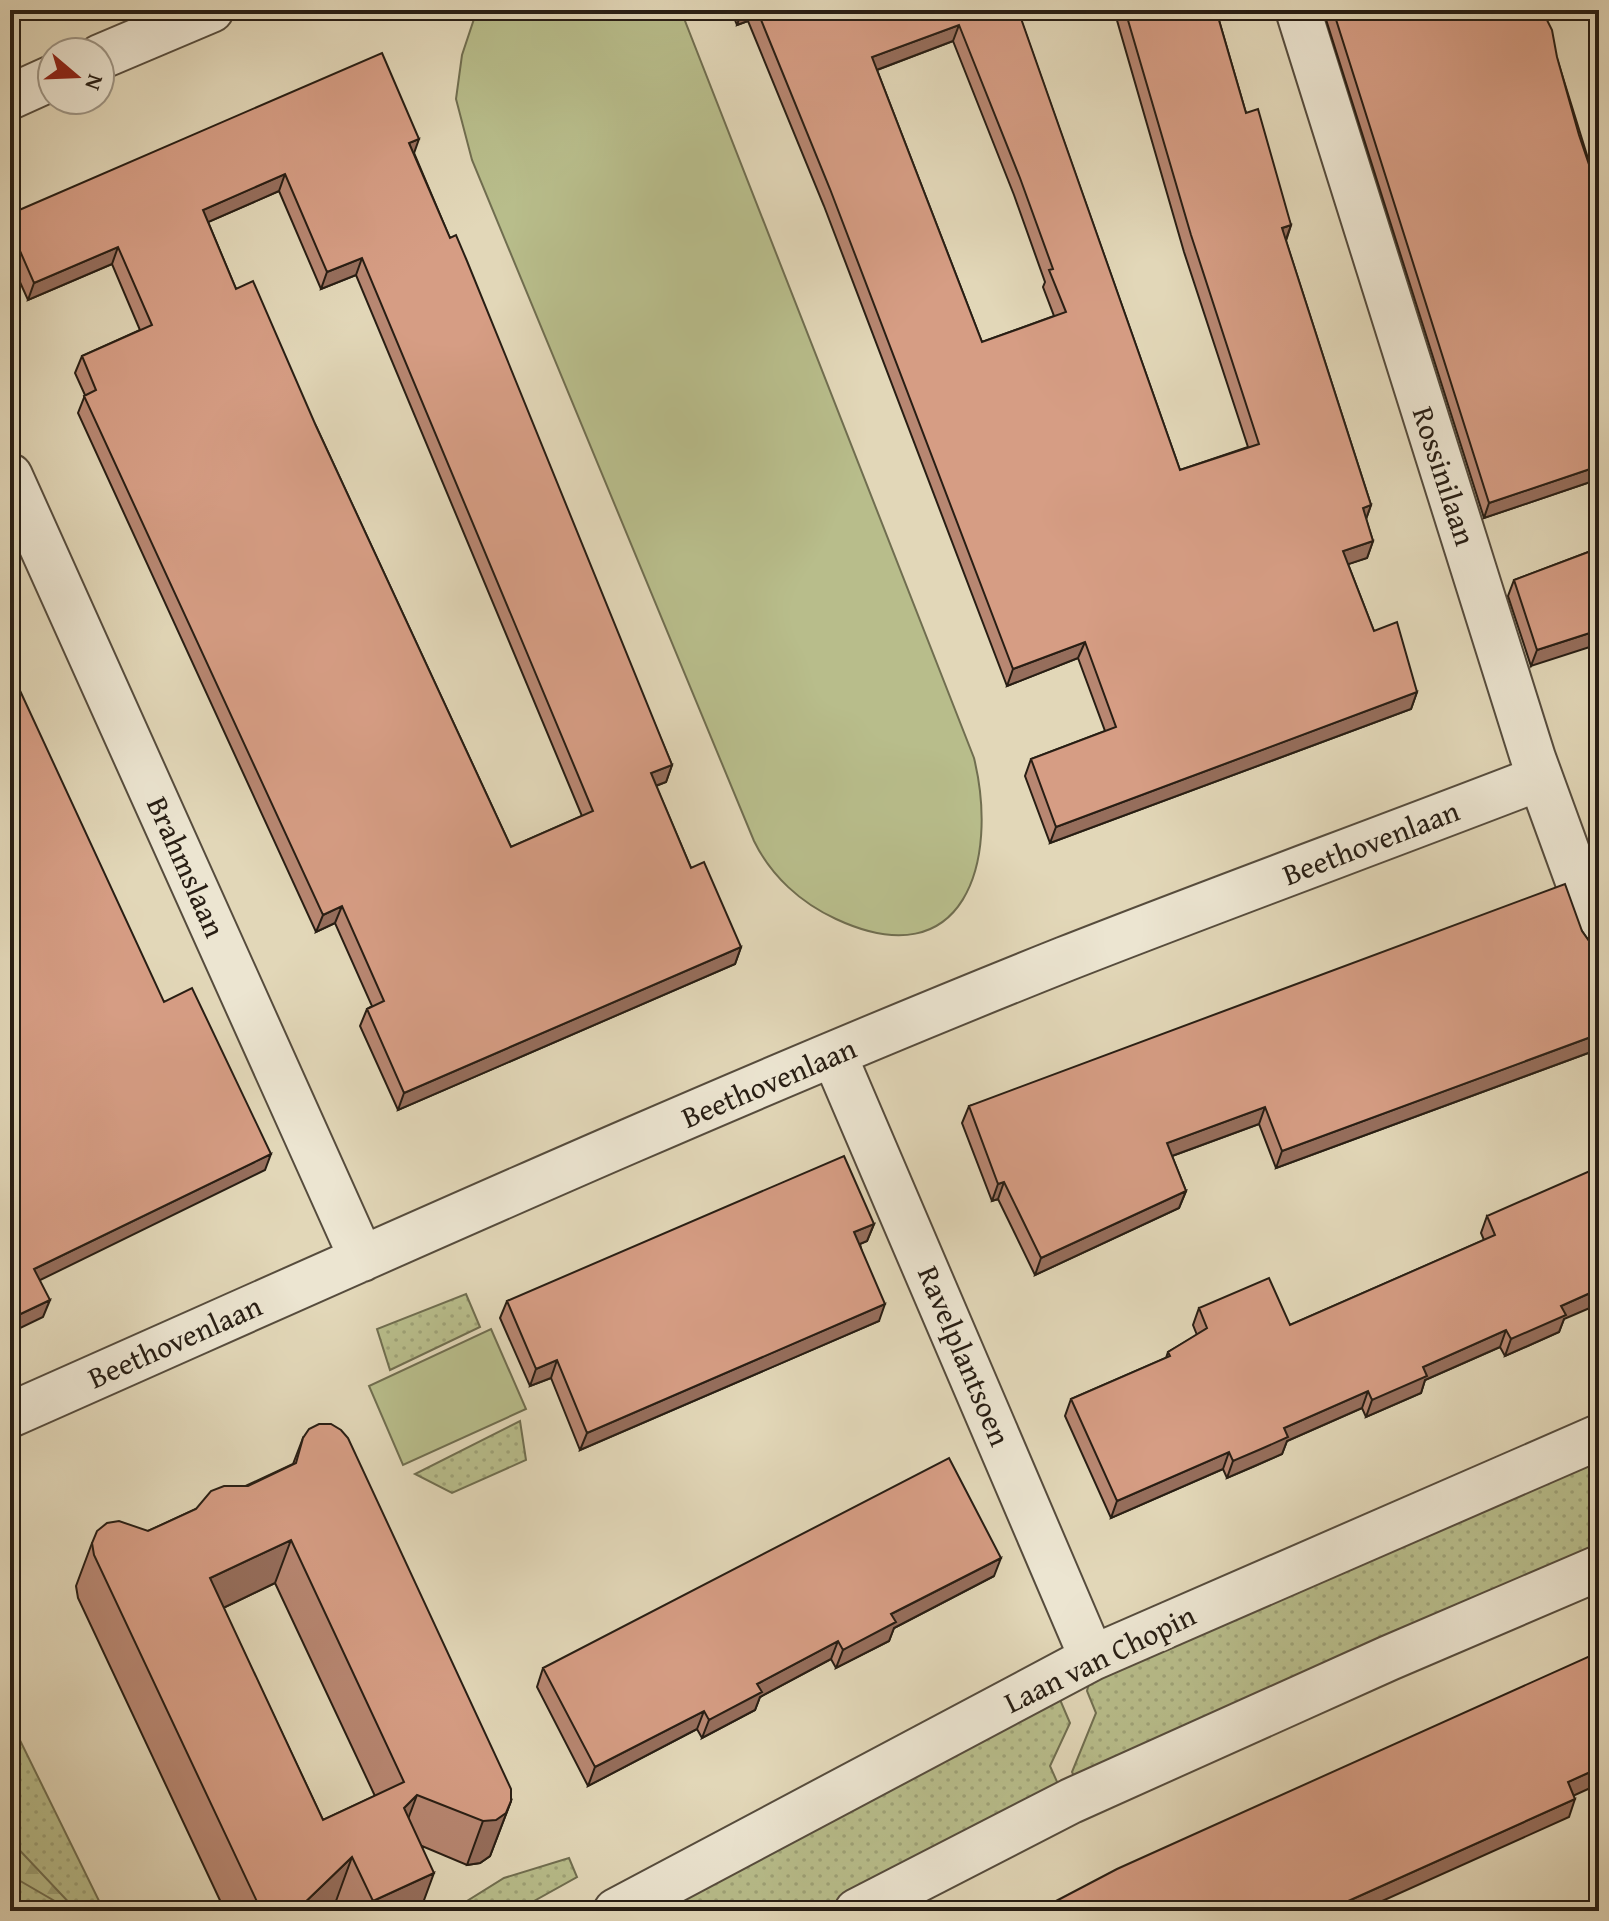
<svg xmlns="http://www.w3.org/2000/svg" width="1609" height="1921" viewBox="0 0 1609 1921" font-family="'Gentium Book Plus',serif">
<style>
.grass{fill:url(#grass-dots);stroke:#706e50;stroke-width:2}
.forest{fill:url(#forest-firs);stroke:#706e50;stroke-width:2}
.park{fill:#b8bd8b;stroke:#706e50;stroke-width:2}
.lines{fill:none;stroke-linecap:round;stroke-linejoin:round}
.street-casing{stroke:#564c3d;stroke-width:48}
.street{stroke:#ece5d1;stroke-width:44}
.wall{fill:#b88772;stroke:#281e14;stroke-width:2;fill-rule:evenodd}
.shaded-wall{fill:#966e5c;stroke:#281e14;stroke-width:2}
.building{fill:#d69d84;stroke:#281e14;stroke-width:2;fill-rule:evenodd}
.labels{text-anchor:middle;stroke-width:8;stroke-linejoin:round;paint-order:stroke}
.street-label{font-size:30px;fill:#281e14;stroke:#ece5d1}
</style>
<defs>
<pattern id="grass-dots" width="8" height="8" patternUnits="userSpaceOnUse" patternTransform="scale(2)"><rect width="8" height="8" fill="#b8bd8b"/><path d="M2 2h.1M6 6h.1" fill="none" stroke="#9ea277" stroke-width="1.8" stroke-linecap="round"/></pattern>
<pattern id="forest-firs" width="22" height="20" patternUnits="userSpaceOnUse" patternTransform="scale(2)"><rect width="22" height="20" fill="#b8bd8b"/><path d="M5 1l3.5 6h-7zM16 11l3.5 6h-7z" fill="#9ea277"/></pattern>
</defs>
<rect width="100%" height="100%" fill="#e2d7b8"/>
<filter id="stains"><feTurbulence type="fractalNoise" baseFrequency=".0025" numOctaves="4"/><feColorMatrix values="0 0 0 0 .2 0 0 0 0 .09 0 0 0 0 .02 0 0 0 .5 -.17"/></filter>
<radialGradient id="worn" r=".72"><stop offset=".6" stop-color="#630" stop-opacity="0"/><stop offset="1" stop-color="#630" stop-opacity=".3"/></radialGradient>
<!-- grass -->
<path class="grass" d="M 466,1294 L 480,1327 L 390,1370 L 377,1329 Z
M 520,1421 L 526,1460 L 452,1493 L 415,1474 Z
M 1599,1460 L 1599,1551 L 1078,1785 L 1072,1772 L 1096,1713 L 1087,1691 L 1089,1683 Z
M 1058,1695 L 1070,1723 L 1050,1766 L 1062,1793 L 833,1911 L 654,1911 Z
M 10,1720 L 104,1911 L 10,1911 Z
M 569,1858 L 577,1877 L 516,1911 L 451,1911 L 504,1878 Z"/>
<!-- forest -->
<path class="forest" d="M 10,1840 L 77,1911 L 72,1911 L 10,1875 Z"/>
<!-- park -->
<path class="park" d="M 477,10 L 677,10 L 685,21 L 974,758 C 999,861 965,979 836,919 C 801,903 771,876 754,841 L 472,160 L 456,99 L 462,55 Z
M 491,1329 L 526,1409 L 403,1465 L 369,1386 Z"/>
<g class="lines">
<!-- street casing -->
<g class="street-casing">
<path id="street" d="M 1298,10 L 1533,758 L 1599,939
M 100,57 L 211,10
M 10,97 L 52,78
M 10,476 L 362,1259
M 834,1055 L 1092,1658
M 10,1415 C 360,1260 709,1101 1065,959 C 1223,897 1382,839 1540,778
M 616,1911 L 1092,1658 L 1599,1437
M 857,1911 L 1071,1801 L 1389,1658 L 1599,1568"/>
</g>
<!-- street -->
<use href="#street" class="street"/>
</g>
<!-- wall -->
<path class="wall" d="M 731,10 L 1043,10 L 1020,17 L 1180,470 L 1248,447 L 1184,252 L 1114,10 L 1216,10 L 1246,113 L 1291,225 L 1286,241 L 1371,505 L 1366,519 L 1373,541 L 1367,558 L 1348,564 L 1374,631 L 1417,692 L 1411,709 L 1050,843 L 1025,776 L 1031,759 L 1105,731 L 1078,658 L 1007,686 L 824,206 L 748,21 L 737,25 ZM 953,41 L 1014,195 L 1045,282 L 1043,287 L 1054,316 L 982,342 L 877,70 Z
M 1323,10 L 1542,10 L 1599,194 L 1599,479 L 1484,518 Z
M 414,153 L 672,765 L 666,782 L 656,786 L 691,868 L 741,947 L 735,964 L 398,1110 L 360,1026 L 367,1009 L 372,1006 L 335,923 L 316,932 L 78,413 L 85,395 L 75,373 L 82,356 L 140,330 L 112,264 L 28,300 L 10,260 L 10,214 ZM 279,191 L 321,289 L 356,275 L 582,816 L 511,847 L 316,426 L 236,289 L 208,222 Z
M 1599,548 L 1531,666 L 1508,596 L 1514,580 Z
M 1599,846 L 1599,866 L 1595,856 Z
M 1582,931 L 1589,941 L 1599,945 L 1599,1049 L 1276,1168 L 1259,1124 L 1172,1156 L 1186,1191 L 1179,1208 L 1035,1275 L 998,1199 L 992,1201 L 962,1123 L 969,1106 Z
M 1487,1216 L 1564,1319 L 1559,1332 L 1505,1356 L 1500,1347 L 1425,1380 L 1421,1393 L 1366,1417 L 1362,1408 L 1287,1441 L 1282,1454 L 1255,1466 L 1227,1478 L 1223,1469 L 1111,1518 L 1065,1416 L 1071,1399 L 1166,1358 L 1168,1352 L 1197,1335 L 1193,1325 L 1199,1308 L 1290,1325 L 1484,1240 L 1481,1233 Z
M 874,1224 L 867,1241 L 860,1244 L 879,1321 L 580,1450 L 551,1378 L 530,1386 L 500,1318 L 507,1301 Z
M 303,1438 L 511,1801 L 490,1856 L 480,1863 L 467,1865 L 422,1846 L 420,1911 L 341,1911 L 336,1901 L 325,1911 L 225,1911 L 78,1598 L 76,1586 L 92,1543 L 148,1531 L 293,1464 ZM 275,1583 L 375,1796 L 323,1820 L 223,1608 Z
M 994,1576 L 894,1628 L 889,1641 L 836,1668 L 831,1659 L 760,1697 L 755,1710 L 702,1738 L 697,1729 L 588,1786 L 537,1687 L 543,1668 Z"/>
<!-- shaded-wall -->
<path class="shaded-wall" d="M 742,10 L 752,10 L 748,21 L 737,25 Z
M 1013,10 L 1043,10 L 1009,20 Z
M 959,25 L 953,41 L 866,74 L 872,57 Z
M 419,139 L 413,156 L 409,143 Z
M 285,174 L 279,191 L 197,227 L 203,210 Z
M 1291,225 L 1285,242 L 1282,228 Z
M 118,247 L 112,264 L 28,300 L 34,283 Z
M 362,258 L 356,275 L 321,289 L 327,272 Z
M 1599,466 L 1599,479 L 1484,518 L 1489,503 Z
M 1371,505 L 1365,522 L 1363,508 Z
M 1373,541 L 1367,558 L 1337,568 L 1343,551 Z
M 1599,630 L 1599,644 L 1531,666 L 1537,650 Z
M 1085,642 L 1078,658 L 1007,686 L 1013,669 Z
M 1417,692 L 1411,709 L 1050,843 L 1056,827 Z
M 672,765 L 666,782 L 644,790 L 651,773 Z
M 342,906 L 335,923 L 316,932 L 323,915 Z
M 741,947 L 735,964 L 398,1110 L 404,1093 Z
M 1599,1034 L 1599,1049 L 1276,1168 L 1282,1151 Z
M 1265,1107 L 1259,1124 L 1161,1160 L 1167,1143 Z
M 271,1154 L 265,1170 L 28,1286 L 34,1269 Z
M 1004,1182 L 998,1199 L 992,1201 L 998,1184 Z
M 1186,1191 L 1179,1208 L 1035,1275 L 1041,1258 Z
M 874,1224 L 867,1241 L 848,1249 L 854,1232 Z
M 1599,1289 L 1599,1304 L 1564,1319 L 1559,1332 L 1505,1356 L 1511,1339 L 1561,1306 Z
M 50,1300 L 43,1317 L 10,1333 L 10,1319 Z
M 885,1304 L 879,1321 L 580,1450 L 587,1433 Z
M 1506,1330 L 1500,1347 L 1425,1380 L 1421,1393 L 1366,1417 L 1372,1400 L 1423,1367 Z
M 557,1360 L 551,1378 L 530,1386 L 536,1369 Z
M 1368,1391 L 1362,1408 L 1287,1441 L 1282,1454 L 1227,1478 L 1233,1461 L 1284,1428 Z
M 1229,1452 L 1223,1469 L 1111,1518 L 1117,1501 Z
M 291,1540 L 275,1583 L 194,1622 L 210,1578 Z
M 1001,1558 L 994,1576 L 894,1628 L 889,1641 L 836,1668 L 843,1650 L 891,1614 Z
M 838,1641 L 831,1659 L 760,1697 L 755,1710 L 702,1738 L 709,1720 L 757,1684 Z
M 704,1711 L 697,1729 L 588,1786 L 595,1767 Z
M 1599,1768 L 1599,1784 L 1562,1801 L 1568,1782 Z
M 417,1795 L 401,1838 L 404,1808 Z
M 1575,1799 L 1569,1817 L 1360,1911 L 1326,1911 Z
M 511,1801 L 490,1856 L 480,1863 L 467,1865 L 483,1821 Z
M 352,1857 L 336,1901 L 325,1911 L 296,1911 Z
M 434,1873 L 420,1911 L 369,1911 L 373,1901 Z"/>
<!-- building -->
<path class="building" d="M 757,10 L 1018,10 L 1180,470 L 1259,444 L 1191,235 L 1125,10 L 1216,10 L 1246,113 L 1258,109 L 1291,225 L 1282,228 L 1371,505 L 1363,508 L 1373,541 L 1343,551 L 1374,631 L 1397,622 L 1417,692 L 1056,827 L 1031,759 L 1116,727 L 1085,642 L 1013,669 L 830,189 ZM 959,25 L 1020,178 L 1053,269 L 1049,270 L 1066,312 L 982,342 L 872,57 Z
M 1333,10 L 1542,10 L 1552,30 L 1557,57 L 1579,135 L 1599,194 L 1599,466 L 1489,503 Z
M 382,53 L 419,139 L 409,143 L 450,238 L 456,235 L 467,261 L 672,765 L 651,773 L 691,868 L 704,862 L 741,947 L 404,1093 L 367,1009 L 384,1001 L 342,906 L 323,915 L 84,396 L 96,390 L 82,356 L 152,325 L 118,247 L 34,283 L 10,228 L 10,214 ZM 285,174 L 327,272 L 362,258 L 593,811 L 511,847 L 316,426 L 253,281 L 236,289 L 203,210 Z
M 1599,548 L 1599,630 L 1537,650 L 1514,580 Z
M 10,669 L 164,1002 L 192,988 L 271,1154 L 34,1269 L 50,1300 L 10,1319 Z
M 1565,884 L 1582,931 L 1589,941 L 1599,945 L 1599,1034 L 1282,1151 L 1265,1107 L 1167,1143 L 1186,1191 L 1041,1258 L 1004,1182 L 998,1184 L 969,1106 Z
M 844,1156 L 874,1224 L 854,1232 L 885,1304 L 587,1433 L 557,1360 L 536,1369 L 507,1301 Z
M 1599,1167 L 1599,1289 L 1561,1306 L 1566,1315 L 1511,1339 L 1506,1330 L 1423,1367 L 1427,1376 L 1372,1400 L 1368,1391 L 1284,1428 L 1288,1437 L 1261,1449 L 1233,1461 L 1229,1452 L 1117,1501 L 1071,1399 L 1170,1356 L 1168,1352 L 1207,1328 L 1199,1308 L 1269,1278 L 1290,1325 L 1495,1235 L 1487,1216 Z
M 319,1424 L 331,1424 L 341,1430 L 348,1438 L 511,1789 L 511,1801 L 506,1813 L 496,1820 L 483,1821 L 417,1795 L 404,1808 L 434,1873 L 373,1901 L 352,1857 L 296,1911 L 264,1911 L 260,1908 L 94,1555 L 92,1543 L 97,1531 L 107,1523 L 119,1521 L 148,1531 L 196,1509 L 211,1491 L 224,1486 L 248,1486 L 296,1463 L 303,1438 L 309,1429 ZM 291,1540 L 404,1782 L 323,1820 L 210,1578 Z
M 949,1458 L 1001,1558 L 891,1614 L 896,1622 L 843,1650 L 838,1641 L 757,1684 L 762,1692 L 709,1720 L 704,1711 L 595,1767 L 543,1668 Z
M 1599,1652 L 1599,1768 L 1568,1782 L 1575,1799 L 1326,1911 L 1037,1911 L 1117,1869 Z
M 1599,1906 L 1599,1911 L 1588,1911 Z"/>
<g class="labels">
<!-- street labels -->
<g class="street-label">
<text transform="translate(1444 476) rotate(72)" y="10">Rossinilaan</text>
<text transform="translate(1371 843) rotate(-21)" y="10">Beethovenlaan</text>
<text transform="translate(186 867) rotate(66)" y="10">Brahmslaan</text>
<text transform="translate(769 1083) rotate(-23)" y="10">Beethovenlaan</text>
<text transform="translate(175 1342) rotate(-24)" y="10">Beethovenlaan</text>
<text transform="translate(964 1356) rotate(67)" y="10">Ravelplantsoen</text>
<text transform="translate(1100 1659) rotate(-26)" y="10">Laan van Chopin</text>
</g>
</g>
<!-- margin -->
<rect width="1609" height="1921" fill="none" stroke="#e2d7b8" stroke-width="40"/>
<rect x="12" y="12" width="1585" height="1897" fill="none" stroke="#281e14" stroke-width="4"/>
<rect x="20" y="20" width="1569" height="1881" fill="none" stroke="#281e14" stroke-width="2"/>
<!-- north arrow -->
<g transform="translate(76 76) rotate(109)"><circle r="38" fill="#ece5d1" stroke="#9e9585" stroke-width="2"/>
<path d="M0-6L14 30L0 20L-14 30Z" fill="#8f2418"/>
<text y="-12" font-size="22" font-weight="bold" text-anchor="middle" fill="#281e14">N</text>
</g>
<rect width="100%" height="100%" filter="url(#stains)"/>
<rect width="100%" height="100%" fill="url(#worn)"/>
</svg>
